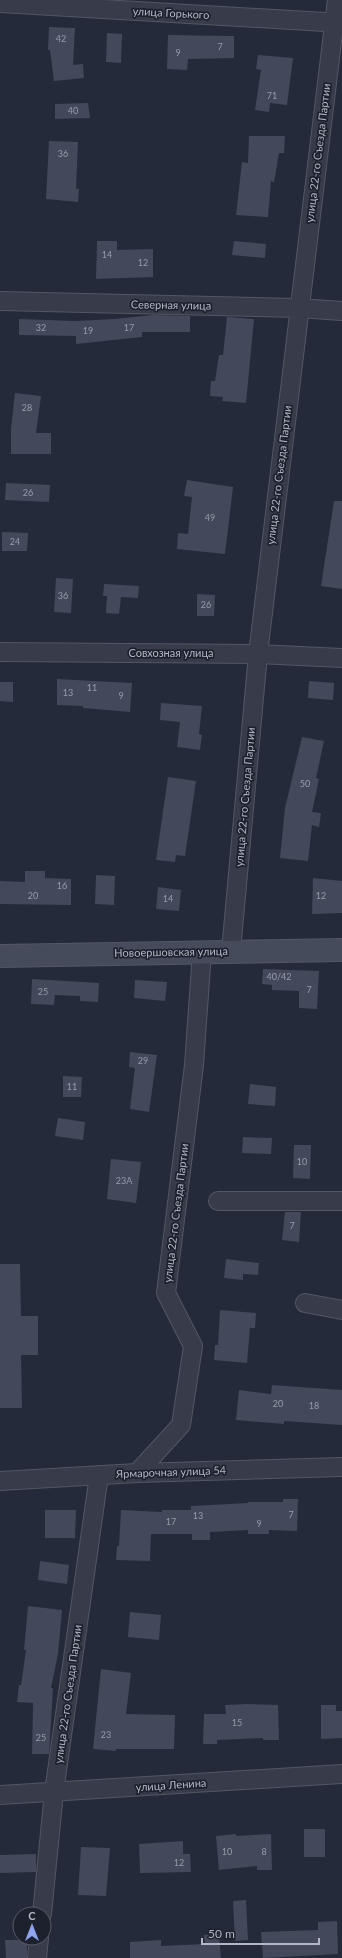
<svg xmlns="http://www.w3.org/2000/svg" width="342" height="1958" viewBox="0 0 342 1958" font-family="Lato,sans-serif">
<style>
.building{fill:#43495b}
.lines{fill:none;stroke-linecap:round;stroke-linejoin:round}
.minor-casing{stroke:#535764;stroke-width:20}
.secondary-casing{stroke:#535764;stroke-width:24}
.minor{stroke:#383c4a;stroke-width:18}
.secondary{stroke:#464b5c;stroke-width:22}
.labels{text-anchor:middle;stroke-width:3.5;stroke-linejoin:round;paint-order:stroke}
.number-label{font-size:9px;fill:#979caa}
.street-label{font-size:11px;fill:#b3b7c5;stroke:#1d212e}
</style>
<rect width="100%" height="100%" fill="#242a39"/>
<!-- building -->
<path class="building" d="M 49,27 L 75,28 L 73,65 L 83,64 L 84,78 L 54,81 L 50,50 L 48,50 Z
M 107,33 L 122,34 L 121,63 L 106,62 Z
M 168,35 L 234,36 L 234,58 L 188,59 L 187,70 L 167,69 Z
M 258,55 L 293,58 L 287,105 L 270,103 L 269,112 L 255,110 L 261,70 L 256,69 Z
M 88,103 L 90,118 L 55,119 L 55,104 Z
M 249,136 L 285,136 L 284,153 L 279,153 L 274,182 L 271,181 L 268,217 L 236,215 L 242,162 L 248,163 Z
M 49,141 L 78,142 L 76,189 L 79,189 L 78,202 L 46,199 Z
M 97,241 L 117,241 L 117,250 L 153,249 L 153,277 L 96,279 Z
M 234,241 L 266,244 L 265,258 L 232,255 Z
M 153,315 L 190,316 L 190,332 L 142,332 L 142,337 L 76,344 L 76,336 L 19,335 L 19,319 L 75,321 L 115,319 Z
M 227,317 L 254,319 L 246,403 L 222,401 L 223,397 L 210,396 L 211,381 L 215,381 L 219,355 L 223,355 Z
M 15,393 L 41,396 L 36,433 L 51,433 L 51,454 L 11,454 L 11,429 Z
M 187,480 L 233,487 L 225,554 L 177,549 L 178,533 L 188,534 L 192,497 L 184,496 Z
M 6,483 L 50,485 L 49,502 L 5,500 Z
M 334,501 L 342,501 L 342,589 L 321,586 Z
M 2,532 L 28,533 L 27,551 L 2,551 Z
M 56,578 L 73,579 L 71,613 L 54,612 Z
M 104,584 L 139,586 L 138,598 L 121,597 L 119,614 L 106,613 L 107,596 L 103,596 Z
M 197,594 L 215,595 L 214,616 L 197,616 Z
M 57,679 L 132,683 L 130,712 L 83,708 L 83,706 L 57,705 Z
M 309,681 L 334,683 L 333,700 L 308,698 Z
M 0,682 L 13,682 L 13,702 L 0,701 Z
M 161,703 L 202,706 L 199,734 L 202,735 L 200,750 L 177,747 L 180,722 L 160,720 Z
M 302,737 L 324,741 L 316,778 L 319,779 L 312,812 L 321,813 L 319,827 L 312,825 L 308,861 L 280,858 L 285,808 Z
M 168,777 L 196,781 L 185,856 L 176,855 L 175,862 L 156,860 Z
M 25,871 L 45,871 L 45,878 L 71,879 L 71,905 L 0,904 L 0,881 L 25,882 Z
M 96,875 L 115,876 L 114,905 L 95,904 Z
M 313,878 L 342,881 L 342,913 L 312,914 Z
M 158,887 L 181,890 L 179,911 L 156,909 Z
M 263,969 L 319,971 L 317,1009 L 299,1008 L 299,991 L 272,990 L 272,985 L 262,984 Z
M 32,979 L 99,983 L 98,1002 L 80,1001 L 80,996 L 55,995 L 54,1005 L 31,1004 Z
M 135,980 L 167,982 L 165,1001 L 134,998 Z
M 130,1052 L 157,1055 L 149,1112 L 130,1109 L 135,1068 L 129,1067 Z
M 63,1076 L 82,1077 L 81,1097 L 63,1097 Z
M 250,1084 L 276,1087 L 275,1106 L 248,1104 Z
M 58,1118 L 85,1122 L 83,1140 L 55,1136 Z
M 243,1137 L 272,1138 L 271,1154 L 242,1153 Z
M 294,1145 L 311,1145 L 310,1179 L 293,1178 Z
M 111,1159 L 141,1162 L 136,1203 L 107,1199 Z
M 285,1212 L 301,1212 L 299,1242 L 282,1240 Z
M 226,1259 L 259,1263 L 258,1275 L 243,1274 L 243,1280 L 224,1278 Z
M 0,1264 L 20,1264 L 21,1316 L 38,1316 L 38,1355 L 21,1355 L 22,1408 L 0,1408 Z
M 220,1310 L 256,1313 L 255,1328 L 250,1328 L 247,1363 L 214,1360 L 215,1345 L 218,1345 Z
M 272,1385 L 342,1390 L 342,1425 L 284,1421 L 284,1424 L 236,1420 L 239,1390 L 271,1394 Z
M 283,1499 L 298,1499 L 297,1531 L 269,1530 L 269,1534 L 248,1534 L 248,1530 L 210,1532 L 210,1540 L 192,1540 L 192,1534 L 151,1534 L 150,1561 L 116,1560 L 117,1546 L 119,1546 L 121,1510 L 162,1512 L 162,1510 L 191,1510 L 191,1506 L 248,1503 L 248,1502 L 283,1502 Z
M 45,1510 L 76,1510 L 75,1538 L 45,1538 Z
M 40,1561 L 69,1565 L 67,1584 L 38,1580 Z
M 28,1606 L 62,1610 L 58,1654 L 51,1688 L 53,1688 L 49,1754 L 32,1754 L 33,1703 L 17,1702 L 19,1685 L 21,1685 L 26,1650 L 24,1650 Z
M 130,1612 L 161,1615 L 159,1640 L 128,1637 Z
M 101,1669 L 131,1673 L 126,1714 L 175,1715 L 174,1749 L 116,1749 L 116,1751 L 93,1749 Z
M 247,1704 L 278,1705 L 279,1740 L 263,1740 L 263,1738 L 217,1740 L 217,1744 L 203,1744 L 204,1714 L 226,1714 L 225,1705 Z
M 321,1705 L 336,1705 L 336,1711 L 342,1711 L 342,1738 L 321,1739 Z
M 304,1829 L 325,1829 L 325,1857 L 304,1857 Z
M 236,1834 L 236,1836 L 271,1834 L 272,1870 L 257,1870 L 257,1866 L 219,1870 L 216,1836 Z
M 183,1841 L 183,1854 L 190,1854 L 191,1872 L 140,1873 L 139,1844 Z
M 81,1847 L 110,1848 L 106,1896 L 78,1895 Z
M 36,1854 L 36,1872 L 0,1873 L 0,1855 Z
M 246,1900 L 248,1940 L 235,1941 L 233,1901 Z
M 337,1921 L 338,1954 L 263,1958 L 261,1932 L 318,1930 L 318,1922 Z
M 219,1934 L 221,1958 L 130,1958 L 130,1942 L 161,1940 L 161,1946 L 205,1944 L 204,1935 Z
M 5,1940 L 27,1940 L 27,1958 L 6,1958 Z"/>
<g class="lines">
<!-- minor casing -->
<g class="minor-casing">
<path id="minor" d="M 0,3 L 342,23
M 0,301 L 299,308 L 342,311
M 0,652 L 258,654 L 342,658
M 231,951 L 258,654 L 337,0
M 218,1201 L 342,1201
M 305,1303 L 342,1310
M 137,1473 L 181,1425 L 193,1346 L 166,1293 L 194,1065 L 202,952
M 0,1481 L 137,1473 L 342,1467
M 0,1795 L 342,1774
M 42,1914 L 54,1792 L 99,1475
M 37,1958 L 39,1938"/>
</g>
<!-- secondary casing -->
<g class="secondary-casing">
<path id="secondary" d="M 0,956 L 342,950"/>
</g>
<!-- minor -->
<use href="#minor" class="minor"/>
<!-- secondary -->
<use href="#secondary" class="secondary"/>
</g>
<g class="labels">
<!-- number labels -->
<g class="number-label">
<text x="61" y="42">42</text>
<text x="220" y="50">7</text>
<text x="178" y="56">9</text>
<text x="272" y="99">71</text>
<text x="73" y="114">40</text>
<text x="63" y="157">36</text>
<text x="107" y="258">14</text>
<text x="143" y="266">12</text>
<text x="41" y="331">32</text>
<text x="129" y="331">17</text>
<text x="88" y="334">19</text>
<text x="27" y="411">28</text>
<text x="28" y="496">26</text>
<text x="210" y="521">49</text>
<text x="15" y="545">24</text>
<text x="63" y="599">36</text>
<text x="206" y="608">26</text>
<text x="92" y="691">11</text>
<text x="68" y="696">13</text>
<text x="121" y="699">9</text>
<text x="305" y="787">50</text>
<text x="62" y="889">16</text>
<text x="33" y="899">20</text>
<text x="321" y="899">12</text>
<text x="168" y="902">14</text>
<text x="279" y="980">40/42</text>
<text x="309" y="993">7</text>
<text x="43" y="995">25</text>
<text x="143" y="1064">29</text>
<text x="72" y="1090">11</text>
<text x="302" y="1165">10</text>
<text x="124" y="1184">23А</text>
<text x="292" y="1229">7</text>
<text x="278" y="1407">20</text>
<text x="314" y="1409">18</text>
<text x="291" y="1518">7</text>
<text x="198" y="1519">13</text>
<text x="171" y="1525">17</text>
<text x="259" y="1527">9</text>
<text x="237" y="1726">15</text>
<text x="106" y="1738">23</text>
<text x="41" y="1741">25</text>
<text x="227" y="1855">10</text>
<text x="264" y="1855">8</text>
<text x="179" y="1866">12</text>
</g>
<!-- street labels -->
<g class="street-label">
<text transform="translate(171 13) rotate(3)" y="4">улица Горького</text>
<text transform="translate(318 153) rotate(-83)" y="4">улица 22-го Съезда Партии</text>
<text transform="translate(171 305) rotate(1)" y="4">Северная улица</text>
<text transform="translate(279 475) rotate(-83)" y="4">улица 22-го Съезда Партии</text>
<text x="171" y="657">Совхозная улица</text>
<text transform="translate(245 797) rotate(-85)" y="4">улица 22-го Съезда Партии</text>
<text transform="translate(171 952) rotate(-1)" y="4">Новоершовская улица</text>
<text transform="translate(176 1213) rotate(-83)" y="4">улица 22-го Съезда Партии</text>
<text transform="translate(171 1472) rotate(-2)" y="4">Ярмарочная улица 54</text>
<text transform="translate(68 1694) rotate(-82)" y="4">улица 22-го Съезда Партии</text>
<text transform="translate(171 1785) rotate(-4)" y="4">улица Ленина</text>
</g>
</g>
<!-- north arrow -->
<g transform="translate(32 1926)"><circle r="19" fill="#1d212e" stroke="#595d6a"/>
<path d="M0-3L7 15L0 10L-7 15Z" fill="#8ea3ef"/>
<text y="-6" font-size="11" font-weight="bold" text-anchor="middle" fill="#b3b7c5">С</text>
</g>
<!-- scale -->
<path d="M202 1938v6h117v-6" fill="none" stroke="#b3b7c5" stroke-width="2"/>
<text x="208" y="1938" font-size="12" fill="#b3b7c5" stroke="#1d212e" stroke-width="3" paint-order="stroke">50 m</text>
</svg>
